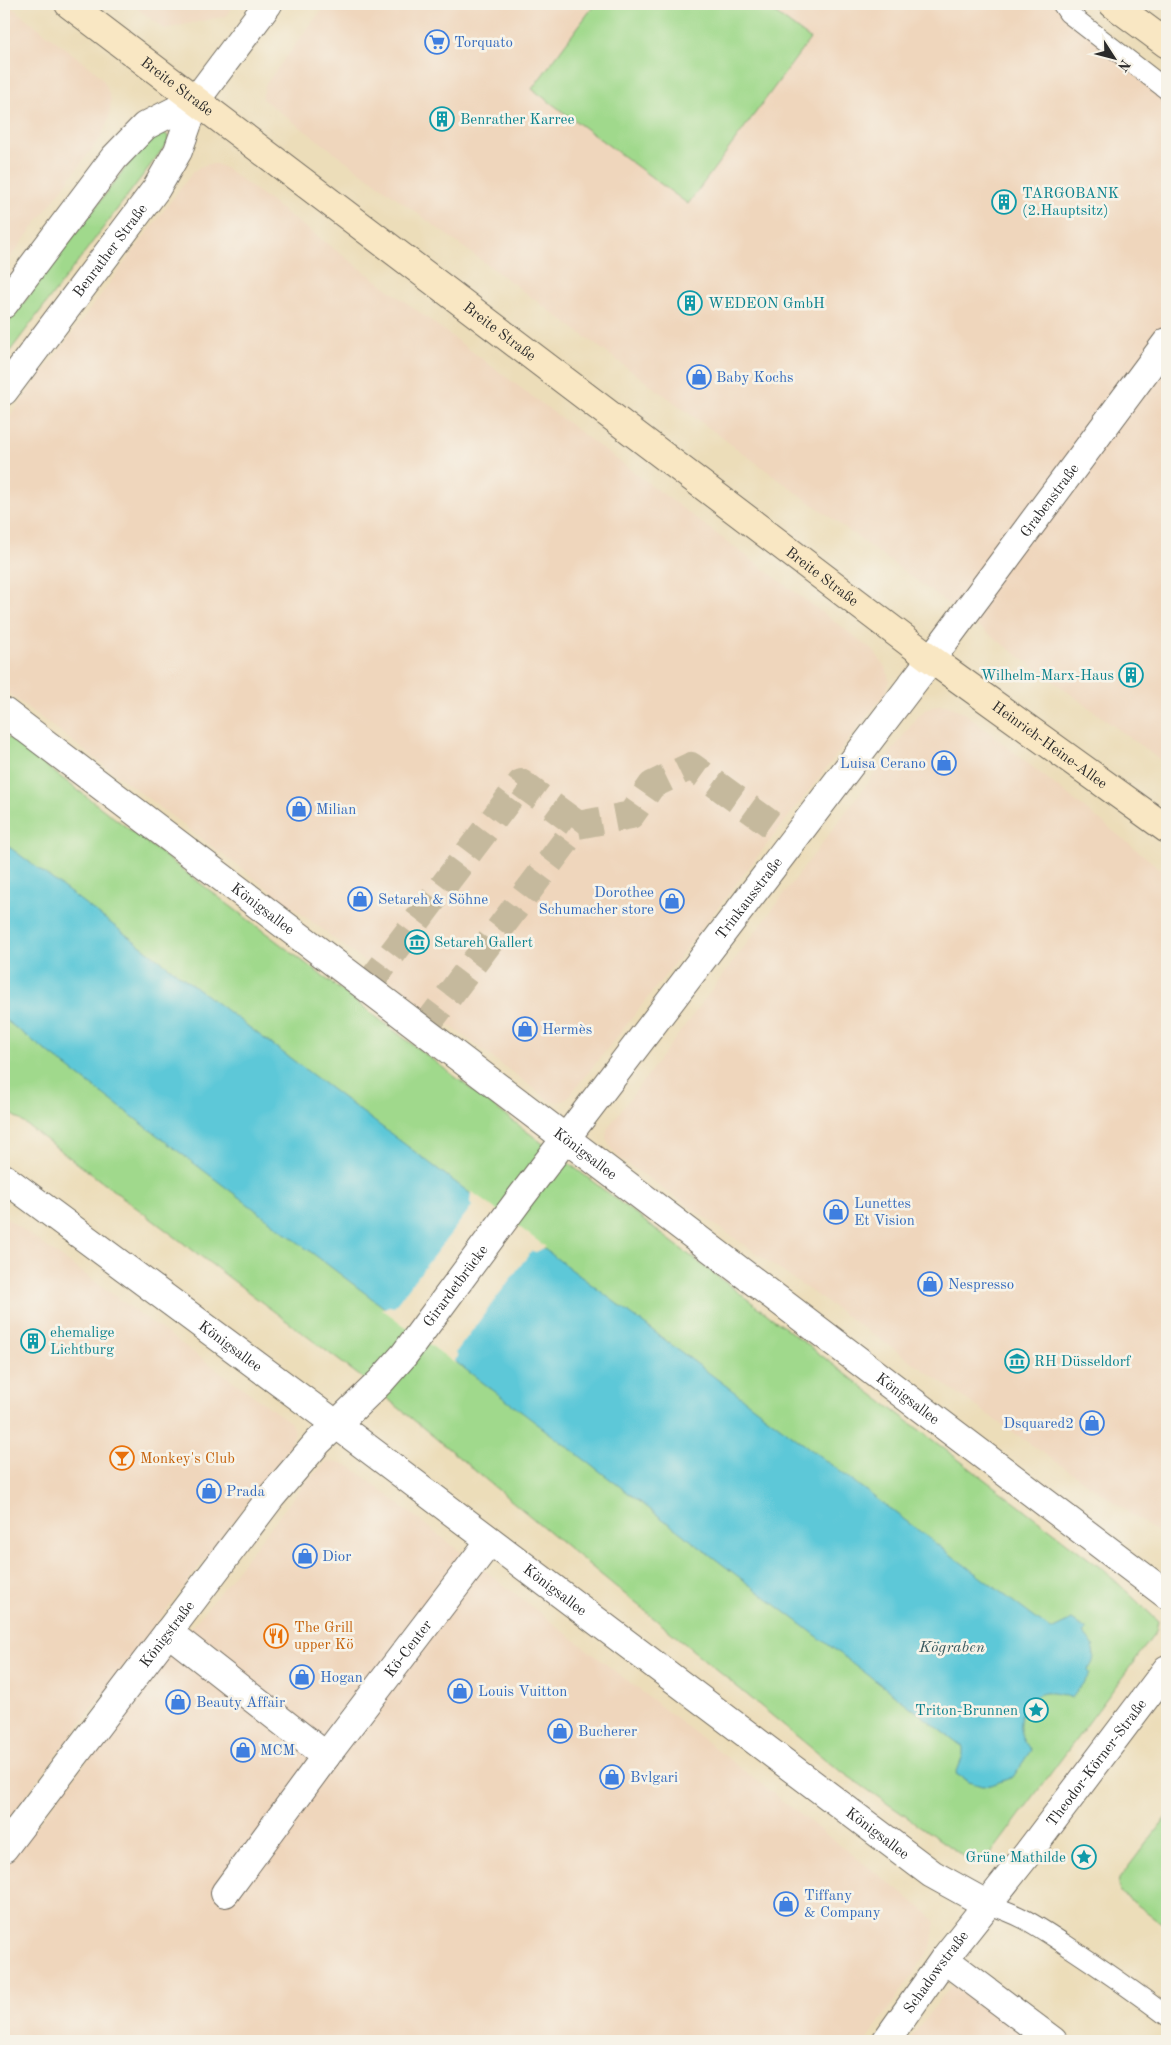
<svg xmlns="http://www.w3.org/2000/svg" width="1171" height="2045" viewBox="0 0 1171 2045" font-family="'Old Standard TT',serif">
<style>
.built{fill:#efd6bc}
.green{fill:#a0d98c;stroke:#66825c}
.water{fill:#5dc8d8;stroke:#447a82}
.pier{fill:#ecddb9}
.lines{fill:none;stroke-linecap:round;stroke-linejoin:round}
.pedestrian-tunnel{stroke:#c5b99d;stroke-width:28;stroke-dasharray:28 14;stroke-linecap:butt}
.service-casing{stroke:#6f695d;stroke-width:21}
.pedestrian-casing{stroke:#6f695d;stroke-width:30}
.minor-casing{stroke:#6f695d;stroke-width:30}
.tertiary-casing{stroke:#6f695d;stroke-width:30}
.secondary-casing{stroke:#6f695d;stroke-width:30}
.service{stroke:#fff;stroke-width:19}
.pedestrian{stroke:#fff;stroke-width:28}
.minor{stroke:#fff;stroke-width:28}
.tertiary{stroke:#fff;stroke-width:28}
.secondary{stroke:#f9e7c3;stroke-width:28}
.labels{text-anchor:middle;stroke-width:5;stroke-linejoin:round;paint-order:stroke}
.shop-label{font-size:15px;fill:#366cbe;stroke:#f7f3e8;text-anchor:start}
.street-label{font-size:15px;fill:#2b2b2b;stroke:#f7f3e8}
.culture-label{font-size:15px;fill:#0d838f;stroke:#f7f3e8;text-anchor:start}
.food-label{font-size:15px;fill:#c56008;stroke:#f7f3e8;text-anchor:start}
.water-label{font-size:16px;font-style:italic;fill:#3a5a5f;stroke:#f7f3e8}
</style>
<rect width="100%" height="100%" fill="#f7f3e8"/>
<filter id="ink" filterUnits="userSpaceOnUse"><feTurbulence type="fractalNoise" baseFrequency=".02" numOctaves="2"/><feDisplacementMap in="SourceGraphic" scale="10" xChannelSelector="R" yChannelSelector="G"/><feConvolveMatrix kernelMatrix="1 2 1 2 8 2 1 2 1" color-interpolation-filters="sRGB"/></filter>
<filter id="wash" filterUnits="userSpaceOnUse"><feTurbulence type="fractalNoise" baseFrequency=".0096" numOctaves="4" result="noise"/><feDisplacementMap in="SourceGraphic" scale="20" xChannelSelector="R" yChannelSelector="G"/><feGaussianBlur stdDeviation="1.12" result="paint"/><feColorMatrix in="noise" values="0 0 0 0 0 0 0 0 0 0 0 0 0 0 0 0 0 1.4 0 .05"/><feComposite in="paint" operator="in"/></filter>
<g filter="url(#wash)">
<rect width="100%" height="100%" fill="#ecddb9"/>
<!-- built -->
<path class="built" d="M 4,4 L 7,4 L 94,70 L 104,81 L 111,99 L 109,118 L 101,137 L 4,266 Z
M 131,4 L 234,4 L 226,16 L 164,29 Z
M 326,4 L 1053,4 L 1167,91 L 1167,765 L 262,99 L 265,85 Z
M 209,164 L 217,164 L 227,169 L 874,651 L 887,670 L 889,680 L 886,692 L 632,1018 L 566,1100 L 557,1102 L 550,1101 L 4,690 L 4,424 L 192,173 L 199,167 Z
M 938,705 L 949,705 L 966,714 L 1167,874 L 1167,1539 L 619,1158 L 612,1150 L 606,1139 L 607,1129 L 918,716 L 926,709 Z
M 4,1216 L 290,1422 L 295,1432 L 289,1448 L 4,1825 Z
M 327,1461 L 339,1462 L 351,1467 L 924,1910 L 935,1921 L 931,1948 L 866,2041 L 4,2041 L 4,1867 L 305,1483 Z
M 954,1983 L 1030,2041 L 907,2041 Z"/>
<!-- green -->
<path class="green" d="M 595,4 L 763,4 L 810,39 L 688,204 L 532,89 Z
M 153,131 L 163,132 L 168,136 L 168,142 L 4,359 L 4,329 Z
M 4,734 L 1105,1571 L 1158,1621 L 1156,1632 L 984,1863 L 976,1864 L 973,1863 L 832,1765 L 365,1380 L 4,1108 Z
M 1167,1816 L 1167,1927 L 1120,1892 L 1118,1886 L 1119,1879 Z"/>
<!-- water -->
<path class="water" d="M 4,843 L 1051,1630 L 1072,1620 L 1087,1630 L 1083,1633 L 1095,1647 L 1093,1647 C 1094,1658 1095,1661 1088,1670 L 1090,1674 L 1072,1698 C 1064,1695 1054,1692 1045,1693 C 1029,1695 1018,1715 1020,1729 C 1021,1738 1026,1744 1031,1750 L 1013,1777 L 991,1785 L 982,1786 L 969,1782 L 956,1774 L 963,1756 L 963,1747 L 4,1019 Z"/>
<!-- pier -->
<path class="pier" d="M 471,1191 L 546,1247 L 536,1252 L 532,1251 L 523,1262 L 456,1352 L 458,1357 L 455,1360 L 457,1365 L 382,1309 L 389,1306 L 394,1307 L 472,1206 L 470,1202 Z"/>
</g>
<g filter="url(#ink)">
<g class="lines">
<!-- pedestrian-tunnel -->
<path class="pedestrian-tunnel" d="M 367,987 L 521,783 L 578,825
M 423,1030 L 578,825 L 631,815 L 652,785 L 691,766 L 794,841"/>
<!-- service casing -->
<g class="service-casing">
<path id="service" d="M 1062,4 L 1068,13 L 1167,90
M 988,1905 C 1019,1913 1040,1928 1066,1945 C 1101,1968 1134,1991 1167,2016"/>
</g>
<!-- pedestrian casing -->
<g class="pedestrian-casing">
<g id="pedestrian">
<path id="s1" d="M 931,659 L 1167,342"/>
<path id="s2" d="M 168,1632 L 326,1756 L 490,1541"/>
<path d="M 225,1893 L 326,1756"/>
<path d="M 944,1959 L 1053,2041"/>
</g>
</g>
<!-- minor casing -->
<g class="minor-casing">
<g id="minor">
<path id="s3" d="M 4,712 L 1167,1595"/>
<path id="s4" d="M 4,1178 L 337,1425 L 932,1874 L 988,1905"/>
<path id="s5" d="M 4,1848 L 271,1497 L 318,1442 L 381,1381 L 404,1355 L 521,1197 L 931,659"/>
</g>
</g>
<!-- tertiary casing -->
<g class="tertiary-casing">
<g id="tertiary">
<path d="M 4,304 L 114,158 L 145,126 L 196,100"/>
<path id="s6" d="M 4,391 L 156,189 L 178,151 L 196,100 L 268,4"/>
<path id="s7" d="M 886,2041 L 944,1959 L 1028,1853 L 1167,1669"/>
</g>
</g>
<!-- secondary casing -->
<g class="secondary-casing">
<g id="secondary">
<path id="s8" d="M 69,4 L 931,659 L 1167,829"/>
<path d="M 1113,4 L 1167,44"/>
</g>
</g>
<!-- service -->
<use href="#service" class="service"/>
<!-- pedestrian -->
<use href="#pedestrian" class="pedestrian"/>
<!-- minor -->
<use href="#minor" class="minor"/>
<!-- tertiary -->
<use href="#tertiary" class="tertiary"/>
<!-- secondary -->
<use href="#secondary" class="secondary"/>
</g>
</g>
<!-- icons -->
<defs>
<g id="supermarket-ring" transform="scale(1.25)"><circle r="9.5" fill="#f7f3e8" stroke="#3f7fe0" stroke-width="1.5"/><path d="M-6-5.5h2.5l.6 2H6L4.5 2H-2.5L-4.4-4H-6ZM-1.5 3.2a1.3 1.3 0 1 0 .1 0ZM3 3.2a1.3 1.3 0 1 0 .1 0Z" fill="#3f7fe0"/></g>
<g id="building-ring" transform="scale(1.25)"><circle r="9.5" fill="#f7f3e8" stroke="#0f9aa8" stroke-width="1.5"/><path d="M-4-6H4V6H1V3H-1V6H-4ZM-2.5-4.3h1.7v1.8h-1.7ZM.8-4.3h1.7v1.8H.8ZM-2.5-1h1.7V.8h-1.7ZM.8-1h1.7V.8H.8Z" fill="#0f9aa8"/></g>
<g id="shop-ring" transform="scale(1.25)"><circle r="9.5" fill="#f7f3e8" stroke="#3f7fe0" stroke-width="1.5"/><path d="M-5-2.5h2.3a2.7 3.5 0 0 1 5.4 0H5L5.5 6h-11ZM-1.5-2.5h3a1.5 2.3 0 0 0-3 0Z" fill="#3f7fe0"/></g>
<g id="museum-ring" transform="scale(1.25)"><circle r="9.5" fill="#f7f3e8" stroke="#0f9aa8" stroke-width="1.5"/><path d="M0-6L6-3V-2H-6V-3ZM-5-1h2V3h-2ZM-1-1h2V3h-2ZM3-1h2V3H3ZM-6 4H6V6H-6Z" fill="#0f9aa8"/></g>
<g id="bar-ring" transform="scale(1.25)"><circle r="9.5" fill="#f7f3e8" stroke="#e8710a" stroke-width="1.5"/><path d="M-6-5H6L.8 .8V4.5H3.5V6h-7V4.5H-.8V.8Z" fill="#e8710a"/></g>
<g id="restaurant-ring" transform="scale(1.25)"><circle r="9.5" fill="#f7f3e8" stroke="#e8710a" stroke-width="1.5"/><path d="M-5-6h1v4h1v-4h1v4h1v-4h1v5L-1.5 .5V6h-2V.5L-5-1ZM5-6V6H3V1.5H1.5Q1.5-4 5-6Z" fill="#e8710a"/></g>
<g id="sight-ring" transform="scale(1.25)"><circle r="9.5" fill="#f7f3e8" stroke="#0f9aa8" stroke-width="1.5"/><path d="M0-6L1.8-2.2L6-1.7L2.9 1.2L3.7 5.4L0 3.3L-3.7 5.4L-2.9 1.2L-6-1.7L-1.8-2.2Z" fill="#0f9aa8"/></g>
</defs>
<g fill-rule="evenodd">
<use href="#supermarket-ring" x="437" y="42"/>
<use href="#building-ring" x="442" y="119"/>
<use href="#building-ring" x="1004" y="202"/>
<use href="#building-ring" x="690" y="303"/>
<use href="#shop-ring" x="699" y="377"/>
<use href="#building-ring" x="1131" y="675"/>
<use href="#shop-ring" x="944" y="763"/>
<use href="#shop-ring" x="299" y="809"/>
<use href="#shop-ring" x="360" y="899"/>
<use href="#shop-ring" x="672" y="901"/>
<use href="#museum-ring" x="417" y="942"/>
<use href="#shop-ring" x="525" y="1029"/>
<use href="#shop-ring" x="836" y="1212"/>
<use href="#shop-ring" x="930" y="1284"/>
<use href="#building-ring" x="33" y="1341"/>
<use href="#museum-ring" x="1017" y="1361"/>
<use href="#shop-ring" x="1092" y="1423"/>
<use href="#bar-ring" x="122" y="1458"/>
<use href="#shop-ring" x="209" y="1491"/>
<use href="#shop-ring" x="305" y="1556"/>
<use href="#restaurant-ring" x="276" y="1636"/>
<use href="#shop-ring" x="302" y="1677"/>
<use href="#shop-ring" x="460" y="1691"/>
<use href="#shop-ring" x="178" y="1702"/>
<use href="#sight-ring" x="1036" y="1710"/>
<use href="#shop-ring" x="560" y="1731"/>
<use href="#shop-ring" x="243" y="1750"/>
<use href="#shop-ring" x="612" y="1777"/>
<use href="#sight-ring" x="1084" y="1857"/>
<use href="#shop-ring" x="786" y="1904"/>
</g>
<g class="labels">
<!-- shop labels -->
<g class="shop-label">
<text x="454" y="47">Torquato</text>
<text x="716" y="382">Baby Kochs</text>
<text x="926" y="768" text-anchor="end">Luisa Cerano</text>
<text x="316" y="814">Milian</text>
<text x="654" y="897" text-anchor="end">Dorothee<tspan x="654" dy="17">Schumacher store</tspan></text>
<text x="378" y="904">Setareh &amp; Söhne</text>
<text x="542" y="1034">Hermès</text>
<text x="854" y="1208">Lunettes<tspan x="854" dy="17">Et Vision</tspan></text>
<text x="948" y="1289">Nespresso</text>
<text x="1074" y="1428" text-anchor="end">Dsquared2</text>
<text x="226" y="1496">Prada</text>
<text x="322" y="1561">Dior</text>
<text x="320" y="1682">Hogan</text>
<text x="478" y="1696">Louis Vuitton</text>
<text x="196" y="1707">Beauty Affair</text>
<text x="578" y="1736">Bucherer</text>
<text x="260" y="1755">MCM</text>
<text x="630" y="1782">Bvlgari</text>
<text x="804" y="1900">Tiffany<tspan x="804" dy="17">&amp; Company</tspan></text>
</g>
<!-- street labels -->
<g class="street-label">
<text dy="5" stroke="none"><textPath href="#s8" startOffset="136">Breite Straße</textPath></text>
<text dy="5" stroke="none"><textPath href="#s6" startOffset="176">Benrather Straße</textPath></text>
<text dy="5" stroke="none"><textPath href="#s8" startOffset="541">Breite Straße</textPath></text>
<text dy="5" stroke="none"><textPath href="#s1" startOffset="198">Grabenstraße</textPath></text>
<text dy="5" stroke="none"><textPath href="#s8" startOffset="946">Breite Straße</textPath></text>
<text dy="5" stroke="none"><textPath href="#s8" startOffset="1229">Heinrich-Heine-Allee</textPath></text>
<text dy="5" stroke="none"><textPath href="#s5" startOffset="1208">Trinkausstraße</textPath></text>
<text dy="5" stroke="none"><textPath href="#s3" startOffset="325">Königsallee</textPath></text>
<text dy="5" stroke="none"><textPath href="#s3" startOffset="730">Königsallee</textPath></text>
<text dy="5" stroke="none"><textPath href="#s5" startOffset="722">Girardetbrücke</textPath></text>
<text dy="5" stroke="none"><textPath href="#s4" startOffset="282">Königsallee</textPath></text>
<text dy="5" stroke="none"><textPath href="#s3" startOffset="1135">Königsallee</textPath></text>
<text dy="5" stroke="none"><textPath href="#s4" startOffset="688">Königsallee</textPath></text>
<text dy="5" stroke="none"><textPath href="#s5" startOffset="269">Königstraße</textPath></text>
<text dy="5" stroke="none"><textPath href="#s2" startOffset="336">Kö-Center</textPath></text>
<text dy="5" stroke="none"><textPath href="#s7" startOffset="349">Theodor-Körner-Straße</textPath></text>
<text dy="5" stroke="none"><textPath href="#s4" startOffset="1092">Königsallee</textPath></text>
<text dy="5" stroke="none"><textPath href="#s7" startOffset="85">Schadowstraße</textPath></text>
</g>
<!-- culture labels -->
<g class="culture-label">
<text x="460" y="124">Benrather Karree</text>
<text x="1022" y="198">TARGOBANK<tspan x="1022" dy="17">(2.Hauptsitz)</tspan></text>
<text x="708" y="308">WEDEON GmbH</text>
<text x="1114" y="680" text-anchor="end">Wilhelm-Marx-Haus</text>
<text x="434" y="947">Setareh Gallert</text>
<text x="50" y="1337">ehemalige<tspan x="50" dy="17">Lichtburg</tspan></text>
<text x="1034" y="1366">RH Düsseldorf</text>
<text x="1018" y="1715" text-anchor="end">Triton-Brunnen</text>
<text x="1066" y="1862" text-anchor="end">Grüne Mathilde</text>
</g>
<!-- food labels -->
<g class="food-label">
<text x="140" y="1463">Monkey's Club</text>
<text x="294" y="1632">The Grill<tspan x="294" dy="17">upper Kö</tspan></text>
</g>
<!-- water labels -->
<g class="water-label">
<text x="952" y="1652">Kögraben</text>
</g>
</g>
<!-- margin -->
<rect width="1171" height="2045" fill="none" stroke="#f7f3e8" stroke-width="20"/>
<!-- north arrow -->
<g transform="translate(1114 58) rotate(126)" stroke="#f7f3e8" stroke-width="4" paint-order="stroke">
<path d="M0-4L9 19L0 12L-9 19Z" fill="#2b2b2b"/>
<text y="-8" font-size="14" font-weight="bold" text-anchor="middle" fill="#2b2b2b">N</text>
</g>
</svg>
